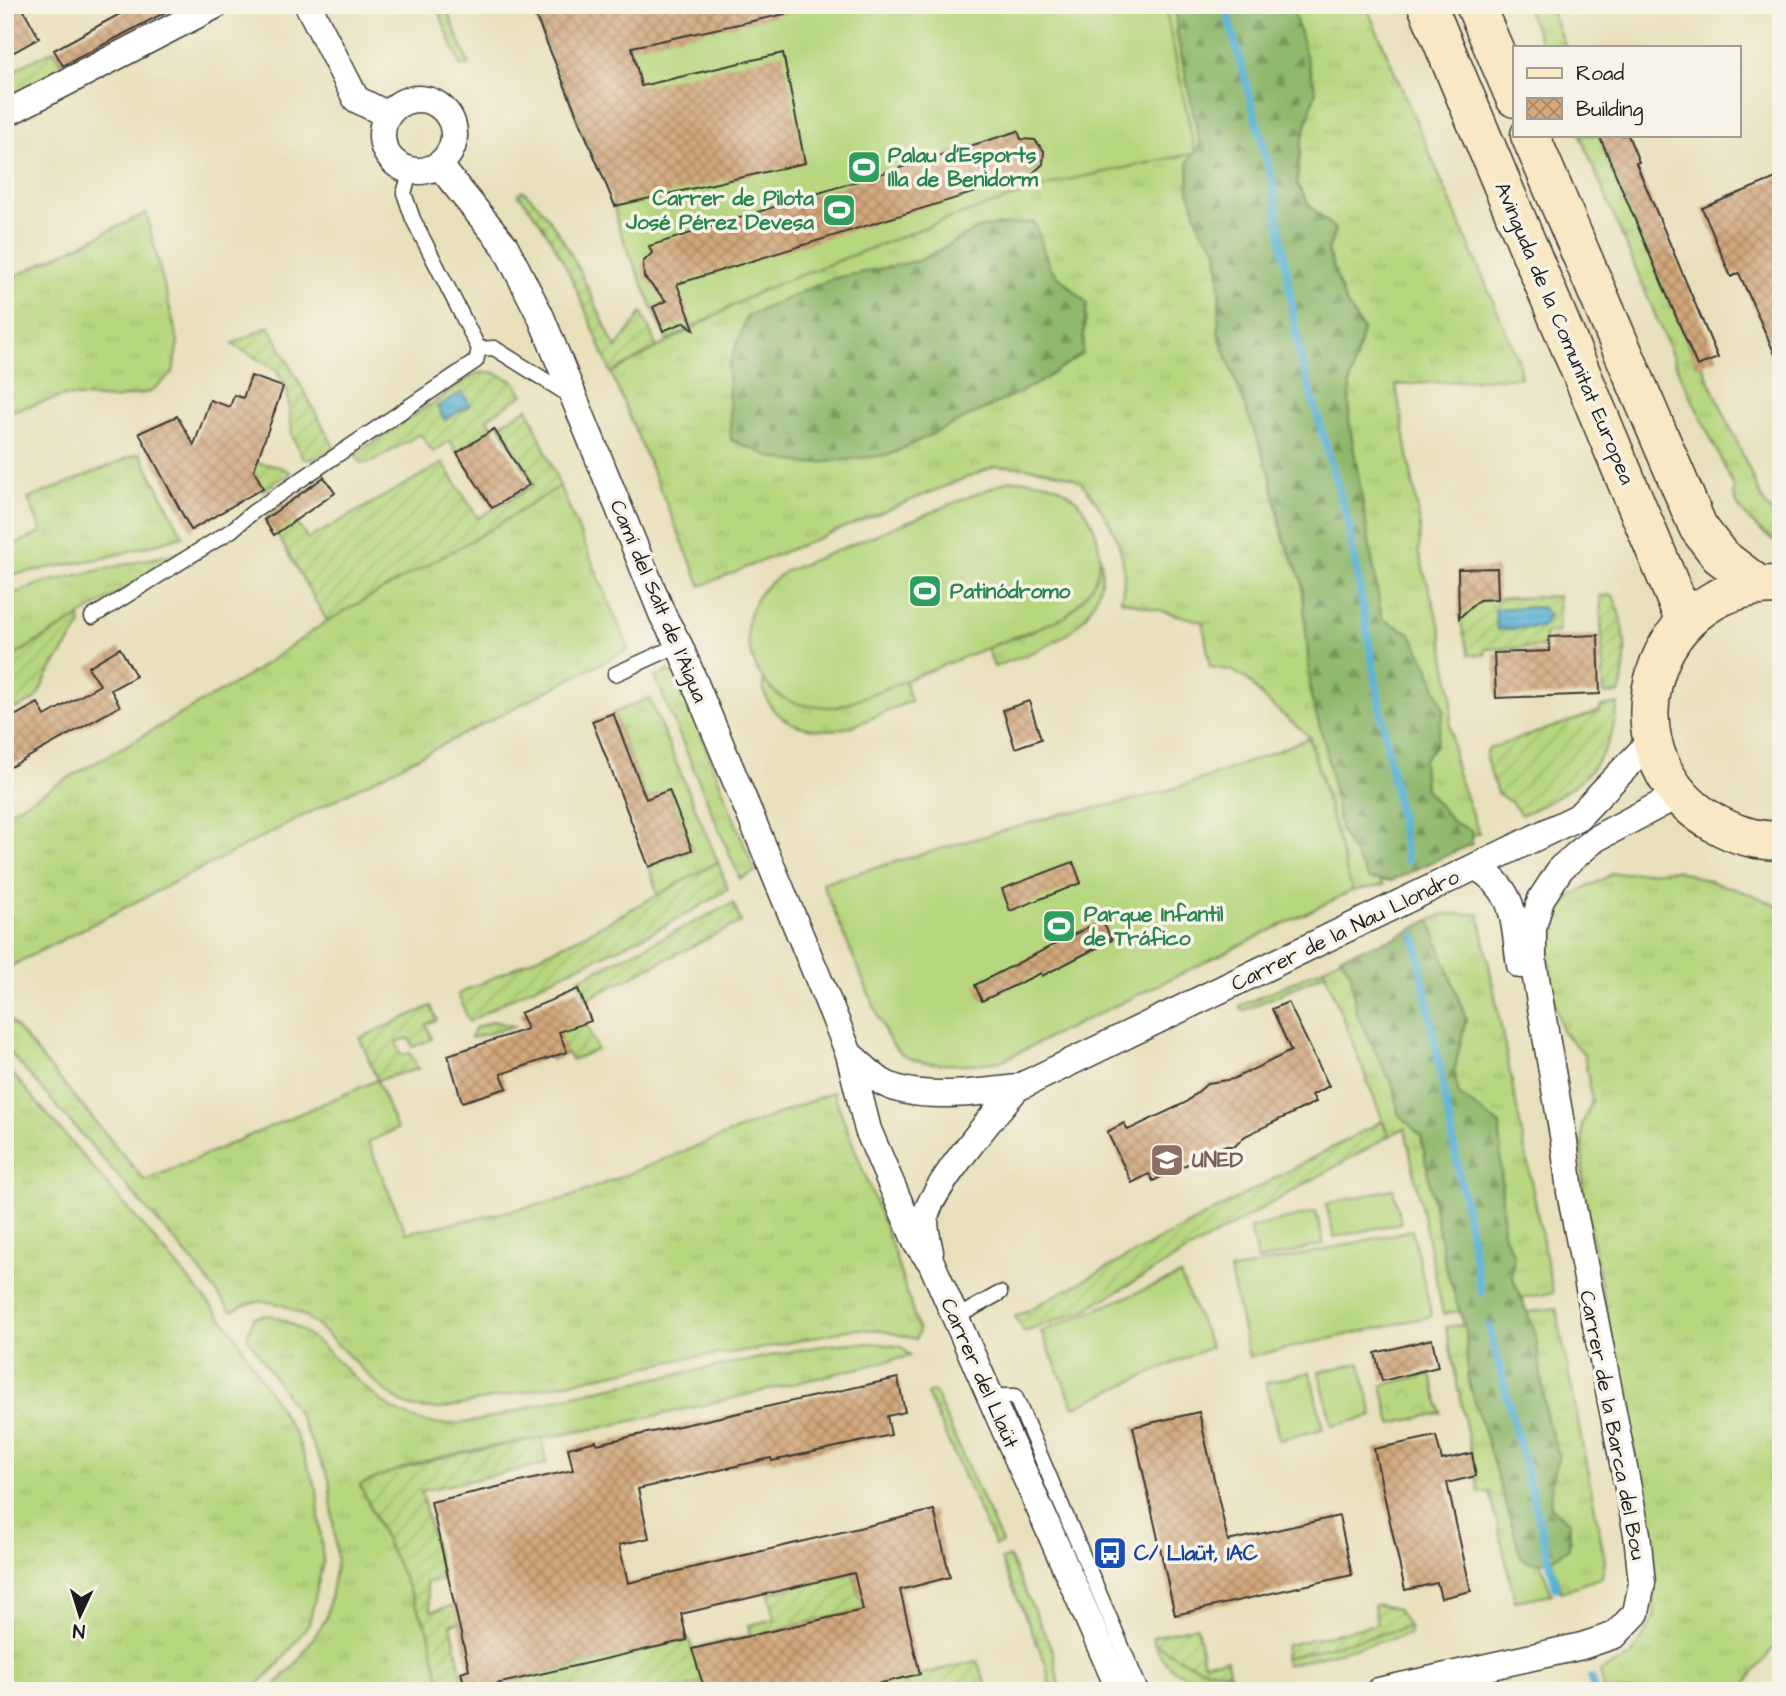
<svg xmlns="http://www.w3.org/2000/svg" width="1786" height="1696" viewBox="0 0 1786 1696" font-family="'Architects Daughter',sans-serif">
<style>
.grass{fill:url(#grass-tufts);stroke:#697a4d;stroke-width:2}
.forest{fill:url(#forest-firs);stroke:#566a44;stroke-width:2}
.park{fill:url(#park-crowns);stroke:#697a4d;stroke-width:2}
.garden{fill:url(#garden-furrows);stroke:#697a4d;stroke-width:2}
.pitch{fill:#b6d77e;stroke:#697a4d;stroke-width:2}
.water{fill:url(#water-rules);stroke:#3a6779;stroke-width:2}
.lines{fill:none;stroke-linecap:round;stroke-linejoin:round}
.stream{stroke:#59b2d6;stroke-width:8}
.building{fill:url(#building-cross-hatch)}
.service-casing{stroke:#3b3934;stroke-width:17}
.minor-casing{stroke:#3b3934;stroke-width:29}
.secondary-casing{stroke:#3b3934;stroke-width:41}
.service{stroke:#fff;stroke-width:14}
.minor{stroke:#fff;stroke-width:26}
.secondary{stroke:#f8e8c3;stroke-width:38}
.labels{text-anchor:middle;stroke-width:7;stroke-linejoin:round;paint-order:stroke}
.leisure-label{font-size:21px;font-weight:bold;fill:#27864d;stroke:#f7f3e8;text-anchor:start}
.street-label{font-size:21px;fill:#1c1c1c;stroke:#f7f3e8}
.education-label{font-size:21px;font-weight:bold;fill:#785e54;stroke:#f7f3e8;text-anchor:start}
.transit-label{font-size:21px;font-weight:bold;fill:#164399;stroke:#f7f3e8;text-anchor:start}
</style>
<defs>
<pattern id="grass-tufts" width="24" height="20" patternUnits="userSpaceOnUse" patternTransform="scale(1.75)"><rect width="24" height="20" fill="#b6d77e"/><path d="M3 7l-1-3M5 7V3M7 7l1-3M15 17l-1-3M17 17v-4M19 17l1-3" fill="none" stroke="#9cb86c"/></pattern>
<pattern id="forest-firs" width="22" height="20" patternUnits="userSpaceOnUse" patternTransform="scale(1.75)"><rect width="22" height="20" fill="#90b86d"/><path d="M5 1l3.5 6h-7zM16 11l3.5 6h-7z" fill="#759559"/></pattern>
<pattern id="park-crowns" width="20" height="18" patternUnits="userSpaceOnUse" patternTransform="scale(1.75)"><rect width="20" height="18" fill="#b6d77e"/><path d="M2 6a3 3 0 1 1 6 0M12 15a3 3 0 1 1 6 0" fill="none" stroke="#9cb86c"/></pattern>
<pattern id="garden-furrows" width="10" height="10" patternUnits="userSpaceOnUse" patternTransform="scale(1.75)"><rect width="10" height="10" fill="#b6d77e"/><path d="M-1 1l2-2M0 10L10 0M9 11l2-2" fill="none" stroke="#9cb86c"/></pattern>
<pattern id="water-rules" width="6" height="5" patternUnits="userSpaceOnUse" patternTransform="scale(1.75)"><rect width="6" height="5" fill="#59b2d6"/><path d="M0 2.5h6" fill="none" stroke="#4d98b7"/></pattern>
<pattern id="building-cross-hatch" width="8" height="8" patternUnits="userSpaceOnUse" patternTransform="scale(1.75)"><rect width="8" height="8" fill="#d2a77b"/><path d="M0 0l8 8M0 8l8-8" fill="none" stroke="#aa8764"/></pattern>
</defs>
<rect width="100%" height="100%" fill="#f7f3e8"/>
<filter id="ink" filterUnits="userSpaceOnUse"><feTurbulence type="fractalNoise" baseFrequency=".0143" numOctaves="2"/><feDisplacementMap in="SourceGraphic" scale="14" xChannelSelector="R" yChannelSelector="G"/><feConvolveMatrix kernelMatrix="1 2 1 2 8 2 1 2 1" color-interpolation-filters="sRGB"/></filter>
<filter id="wash" filterUnits="userSpaceOnUse"><feTurbulence type="fractalNoise" baseFrequency=".00686" numOctaves="4" result="noise"/><feDisplacementMap in="SourceGraphic" scale="28" xChannelSelector="R" yChannelSelector="G"/><feGaussianBlur stdDeviation="1.57" result="paint"/><feColorMatrix in="noise" values="0 0 0 0 0 0 0 0 0 0 0 0 0 0 0 0 0 1.4 0 .05"/><feComposite in="paint" operator="in"/></filter>
<g filter="url(#wash)">
<rect width="100%" height="100%" fill="#e8e0bb"/>
<!-- grass -->
<path class="grass" d="M 1171,5 L 1184,5 L 1285,480 L 1361,858 L 1384,885 L 1352,891 L 1310,737 L 1264,699 L 1248,680 L 1233,671 L 1210,667 L 1203,622 L 1121,600 C 1130,560 1117,531 1094,499 C 1090,494 1085,485 1080,482 C 1058,468 1020,467 995,466 L 701,586 L 611,373 L 762,290 L 944,220 L 1062,181 L 1195,153 L 1167,17 Z
M 1269,5 L 1366,5 L 1518,359 L 1521,377 L 1396,385 L 1420,524 L 1419,554 L 1441,630 L 1452,697 L 1450,725 L 1456,770 L 1479,833 L 1453,843 L 1426,807 L 1377,625 L 1289,184 Z
M 1525,5 L 1549,5 L 1565,47 L 1543,47 Z
M 1580,135 L 1599,135 L 1697,365 L 1702,364 L 1765,505 L 1781,521 L 1781,544 C 1763,536 1730,507 1734,487 L 1679,372 Z
M 146,213 L 178,341 L 173,373 L 150,392 L 113,399 L 64,396 L 5,413 L 5,281 Z
M 140,453 L 183,536 L 109,557 L 5,576 L 5,549 L 42,532 L 28,499 Z
M 560,486 L 629,649 L 5,969 L 5,814 L 246,677 L 327,621 L 486,532 Z
M 190,550 L 5,661 L 7,596 L 42,583 Z
M 1099,553 C 1104,566 1102,582 1097,595 C 1080,640 1035,651 994,667 L 987,648 C 1039,627 1091,618 1099,553 Z
M 668,671 L 678,677 L 755,872 L 740,879 L 655,677 Z
M 763,680 L 781,697 L 838,707 L 905,681 L 911,701 C 890,709 867,722 845,728 C 809,736 763,721 763,680 Z
M 649,698 L 718,862 L 658,895 L 649,867 L 692,850 L 669,791 L 646,799 L 613,713 Z
M 1675,870 L 1753,895 L 1781,908 L 1781,1638 L 1740,1691 L 1604,1691 L 1599,1671 L 1631,1657 L 1655,1617 L 1642,1490 L 1583,1194 L 1582,1124 L 1592,1101 L 1584,1054 L 1562,1031 L 1551,988 L 1549,939 L 1558,913 L 1573,895 L 1612,874 Z
M 1444,914 L 1479,914 L 1553,1293 L 1508,1300 L 1447,1056 L 1427,921 Z
M 1346,955 L 1424,1133 L 1471,1309 L 1443,1314 L 1405,1128 L 1389,1136 L 1323,968 Z
M 5,1014 L 145,1181 L 377,1080 L 397,1129 L 368,1142 L 406,1233 L 565,1199 L 833,1092 L 891,1243 L 919,1331 L 916,1339 L 879,1330 L 853,1329 L 754,1350 L 688,1358 L 441,1409 C 432,1408 418,1410 409,1406 C 358,1383 317,1296 256,1302 C 248,1303 239,1308 231,1311 L 193,1262 L 5,1047 Z
M 5,1065 L 232,1330 L 297,1438 L 317,1490 L 323,1562 L 309,1624 L 278,1665 L 251,1691 L 8,1691 L 5,1688 Z
M 1556,1308 L 1605,1561 L 1602,1577 L 1561,1592 L 1553,1563 L 1547,1454 L 1523,1313 Z
M 270,1315 C 338,1335 367,1424 445,1424 C 481,1424 519,1409 554,1400 C 613,1385 675,1375 735,1363 C 792,1352 845,1335 902,1347 L 910,1356 C 806,1380 702,1407 598,1428 C 518,1444 434,1449 360,1486 L 429,1632 L 441,1688 L 269,1691 L 295,1665 L 326,1619 L 337,1560 L 329,1479 L 297,1412 L 247,1336 L 254,1317 Z
M 1474,1322 L 1519,1506 L 1552,1594 L 1515,1601 L 1490,1492 L 1479,1493 L 1446,1327 Z
M 934,1391 L 1002,1543 L 995,1546 L 927,1394 Z
M 1009,1557 L 1053,1651 L 1060,1691 L 1046,1691 L 1049,1681 L 1046,1664 L 1001,1560 Z
M 1409,1627 L 1410,1634 L 1286,1665 L 1284,1658 Z
M 1154,1642 C 1182,1662 1195,1669 1229,1672 L 1231,1678 C 1196,1682 1168,1679 1154,1642 Z"/>
<!-- forest -->
<path class="forest" d="M 1177,5 L 1292,5 L 1316,91 L 1301,144 L 1297,184 L 1310,206 L 1335,229 L 1328,252 L 1345,301 L 1363,330 L 1350,383 L 1349,420 L 1382,619 L 1410,633 L 1428,666 L 1444,710 L 1436,745 L 1423,760 L 1425,789 L 1453,822 L 1471,830 L 1472,844 L 1391,881 L 1369,879 L 1341,832 L 1326,748 L 1311,697 L 1302,581 L 1284,540 L 1270,474 L 1218,333 L 1220,288 L 1217,248 L 1200,228 L 1189,192 L 1188,161 L 1200,144 L 1176,30 Z
M 1034,222 L 1050,268 L 1087,303 L 1082,354 L 1037,384 L 889,455 L 809,464 L 774,458 L 731,440 L 728,368 L 747,316 L 831,279 L 921,260 L 981,227 Z
M 1430,920 L 1466,1019 L 1454,1072 L 1459,1095 L 1500,1125 L 1503,1233 L 1514,1255 L 1512,1276 L 1535,1331 L 1547,1420 L 1559,1455 L 1552,1480 L 1550,1507 L 1570,1523 L 1569,1548 C 1555,1558 1539,1568 1522,1559 L 1467,1376 L 1466,1332 L 1445,1265 L 1421,1136 L 1398,1114 L 1395,1090 L 1356,1013 L 1351,974 L 1340,956 L 1397,937 Z"/>
<!-- park -->
<path class="park" d="M 1431,1374 L 1441,1413 L 1391,1424 L 1382,1385 Z"/>
<!-- garden -->
<path class="garden" d="M 436,5 L 445,5 L 469,64 L 461,67 Z
M 54,50 L 65,70 L 8,100 L 5,74 Z
M 522,190 C 563,221 594,303 616,349 L 642,312 L 657,347 L 611,373 C 586,312 563,244 518,194 Z
M 269,326 L 334,447 L 316,459 L 303,459 L 292,435 L 287,388 L 276,370 L 232,344 Z
M 492,372 L 514,381 L 523,395 L 487,418 L 494,429 L 457,453 L 450,441 L 433,452 L 420,434 L 372,462 L 361,463 L 355,455 L 477,373 Z
M 528,408 L 560,486 L 486,532 L 327,621 L 267,517 L 284,505 L 308,539 L 443,463 L 478,518 L 534,485 L 500,425 Z
M 213,449 C 234,470 268,456 291,473 L 263,490 L 251,466 L 232,476 L 243,500 L 229,507 L 200,457 Z
M 1613,595 C 1628,634 1628,653 1620,693 L 1604,694 L 1600,596 Z
M 1558,596 L 1559,632 L 1545,633 L 1545,647 L 1486,649 L 1485,655 L 1469,655 L 1459,615 L 1474,600 Z
M 80,617 L 81,625 L 47,676 L 36,699 L 16,709 L 5,690 L 5,661 Z
M 1618,704 C 1610,766 1576,791 1521,815 L 1512,803 L 1497,793 L 1486,758 L 1488,749 L 1600,711 L 1600,707 Z
M 718,862 L 728,889 C 647,943 552,972 469,1022 L 458,994 L 584,935 Z
M 733,903 L 741,922 L 587,999 L 579,979 Z
M 1323,968 L 1326,973 L 1243,1011 L 1240,1006 Z
M 431,1006 L 437,1020 L 426,1024 L 432,1039 L 413,1047 L 409,1038 L 396,1042 L 401,1055 L 410,1053 L 418,1069 L 377,1080 L 360,1038 Z
M 585,1020 L 597,1050 L 571,1060 L 567,1053 L 551,1060 L 542,1036 Z
M 493,1021 L 514,1026 L 471,1038 L 475,1028 Z
M 1382,1121 L 1389,1136 L 1083,1311 L 1024,1332 L 1015,1317 Z
M 542,1438 L 546,1464 L 421,1491 L 443,1579 L 426,1583 L 431,1611 L 568,1581 L 572,1595 L 451,1624 L 465,1689 L 442,1691 L 429,1632 L 360,1485 C 418,1458 479,1450 542,1438 Z
M 854,1573 L 860,1599 L 900,1590 L 902,1601 L 778,1629 L 776,1666 L 669,1691 L 486,1691 L 491,1686 L 689,1639 L 692,1649 L 751,1635 L 749,1625 L 775,1619 L 769,1593 Z
M 1376,1604 L 1397,1609 L 1409,1627 L 1284,1658 L 1286,1645 L 1377,1624 L 1374,1606 Z
M 1197,1626 L 1203,1662 L 1227,1659 L 1229,1672 C 1195,1669 1182,1662 1154,1642 L 1152,1637 Z
M 977,1661 L 989,1691 L 847,1691 Z"/>
<!-- pitch -->
<path class="pitch" d="M 531,5 L 1171,5 L 1167,17 L 1195,153 L 1062,181 L 944,220 L 762,290 L 667,341 L 619,229 L 610,189 L 584,136 Z
M 1010,480 C 1026,480 1043,480 1058,487 C 1089,501 1109,547 1095,579 C 1088,595 1077,605 1065,617 L 838,707 C 818,707 797,707 780,696 C 753,677 738,633 754,603 C 761,589 772,581 784,572 Z
M 1309,738 L 1352,891 L 1001,1061 C 977,1065 921,1068 901,1054 C 894,1049 889,1040 885,1032 L 822,883 L 1065,813 C 1150,802 1230,770 1309,738 Z
M 1393,1189 L 1401,1223 L 1334,1237 L 1326,1204 Z
M 1316,1212 L 1324,1244 L 1258,1261 L 1250,1228 Z
M 1412,1230 L 1432,1316 L 1249,1357 L 1230,1271 Z
M 1180,1275 L 1211,1347 L 1074,1407 L 1041,1332 Z
M 1360,1363 L 1373,1416 L 1332,1426 L 1319,1372 Z
M 1310,1372 L 1323,1429 L 1279,1440 L 1266,1383 Z"/>
<!-- water -->
<path class="water" d="M 462,392 L 470,405 L 445,420 L 437,407 Z
M 1541,607 L 1549,615 L 1542,627 L 1497,630 L 1495,609 Z"/>
<g class="lines">
<!-- stream -->
<path class="stream" d="M 1225,5 L 1273,183 L 1299,352 L 1348,522 L 1407,860
M 1415,935 L 1481,1292
M 1489,1327 L 1556,1587
M 1591,1678 L 1594,1691"/>
</g>
<g id="blocks">
<!-- building -->
<path class="building" d="M 5,5 L 21,5 L 39,38 L 5,57 Z
M 136,5 L 179,5 L 63,66 L 54,50 Z
M 531,5 L 784,5 L 785,14 L 632,47 L 641,86 L 783,53 L 805,163 L 615,206 Z
M 1018,131 L 1021,139 L 1035,140 L 1044,151 L 1043,164 L 1031,175 L 677,284 L 695,331 L 685,322 L 663,331 L 653,307 L 666,301 L 644,277 L 643,262 L 652,253 L 649,246 Z
M 1599,135 L 1628,135 L 1639,162 L 1636,163 L 1718,358 L 1697,366 Z
M 1781,176 L 1781,368 L 1739,273 L 1731,277 L 1702,208 Z
M 251,376 L 283,387 L 254,470 L 263,488 L 191,530 L 139,433 L 177,416 L 194,445 L 210,400 L 230,407 L 234,395 L 243,398 Z
M 494,429 L 529,485 L 492,508 L 457,453 Z
M 324,477 L 335,493 L 274,535 L 264,520 Z
M 1497,568 L 1498,599 L 1479,600 L 1459,618 L 1458,569 Z
M 1598,635 L 1600,694 L 1496,698 L 1494,653 L 1550,651 L 1549,637 Z
M 120,648 L 136,676 L 111,690 L 120,706 L 5,770 L 5,721 L 38,703 L 45,716 L 100,685 L 88,667 Z
M 1029,701 L 1041,739 L 1015,748 L 1003,710 Z
M 613,713 L 646,799 L 669,790 L 692,850 L 649,867 L 592,721 Z
M 1073,862 L 1081,883 L 1010,911 L 1002,889 Z
M 1102,920 L 1112,940 L 1042,976 L 1041,973 L 982,1001 L 975,985 Z
M 578,989 L 591,1021 L 559,1032 L 567,1052 L 501,1074 L 507,1088 L 462,1102 L 448,1055 L 527,1029 L 520,1013 Z
M 1288,1002 L 1329,1086 L 1312,1095 L 1316,1102 L 1245,1136 L 1235,1146 L 1224,1146 L 1153,1181 L 1149,1174 L 1132,1183 L 1107,1132 L 1124,1123 L 1128,1130 L 1185,1103 L 1208,1083 L 1233,1079 L 1291,1051 L 1272,1009 Z
M 1432,1339 L 1438,1367 L 1382,1381 L 1375,1353 Z
M 898,1378 L 905,1412 L 887,1416 L 891,1435 L 772,1461 L 771,1458 L 638,1489 L 649,1538 L 619,1545 L 628,1583 L 934,1510 L 950,1577 L 900,1590 L 920,1674 L 847,1691 L 705,1691 L 692,1649 L 863,1610 L 854,1573 L 681,1614 L 687,1640 L 466,1691 L 461,1672 L 469,1669 L 431,1502 L 573,1470 L 568,1448 L 596,1441 L 597,1444 Z
M 1199,1412 L 1228,1541 L 1339,1516 L 1352,1575 L 1175,1615 L 1133,1427 Z
M 1436,1436 L 1442,1460 L 1472,1453 L 1476,1476 L 1447,1483 L 1471,1591 L 1441,1598 L 1437,1583 L 1405,1590 L 1374,1449 Z"/>
</g>
</g>
<g filter="url(#ink)">
<use href="#blocks" fill-opacity="0" stroke="#3b3934" stroke-width="2"/>
<g class="lines">
<!-- service casing -->
<g class="service-casing">
<path id="service" d="M 479,349 L 494,348 L 569,395
M 92,617 L 232,530 L 253,512 L 476,361 L 479,349 L 413,219 L 404,193 L 411,171
M 615,674 L 679,645
M 955,1318 L 1000,1293
M 989,1396 L 1015,1396 L 1141,1691"/>
</g>
<!-- minor casing -->
<g class="minor-casing">
<path id="minor" d="M 308,5 L 356,99 L 388,115
M382 135a36 36 0 1 1 72 0a36 36 0 1 1-72 0Z
M 5,114 L 216,5
M 439,165 L 505,246 L 541,317 L 663,616 L 679,645 L 834,1016 L 849,1054 L 868,1130 L 917,1244 L 931,1262 L 1120,1691
M 1477,867 C 1518,893 1513,921 1520,965
M 849,1054 C 860,1063 870,1074 882,1082 C 916,1102 980,1092 1017,1088 L 1578,817 L 1651,741
M 930,1252 C 928,1242 925,1231 925,1220 C 926,1194 997,1111 1017,1088
M 1379,1691 L 1582,1646 L 1615,1635 L 1636,1613 L 1642,1583 L 1637,1534 L 1570,1192 L 1564,1141 L 1533,961 L 1533,927 L 1541,899 L 1561,868 L 1595,839 L 1678,795"/>
</g>
<!-- secondary casing -->
<g class="secondary-casing">
<path id="secondary" d="M 1427,5 L 1685,621
M 1475,5 L 1515,98
M 1530,135 L 1698,527 L 1720,556 L 1758,585
M 1779,585 C 1641,583 1599,769 1724,828 C 1740,836 1762,842 1781,840"/>
</g>
<!-- service -->
<use href="#service" class="service"/>
<!-- minor -->
<use href="#minor" class="minor"/>
<!-- secondary -->
<use href="#secondary" class="secondary"/>
</g>
</g>
<!-- icons -->
<defs>
<g id="stadium-square" transform="scale(1.75)"><rect x="-9" y="-9" width="18" height="18" rx="4" fill="#2e9e5b" stroke="#f7f3e8"/><path d="M0-5a6.5 5 0 1 0 0 10a6.5 5 0 1 0 0-10ZM-3.5-1.8h7v3.6h-7Z" fill="#fff"/></g>
<g id="university-square" transform="scale(1.75)"><rect x="-9" y="-9" width="18" height="18" rx="4" fill="#8d6e63" stroke="#f7f3e8"/><path d="M0-5L7-2L0 1L-7-2ZM-4 1L0 2.5L4 1V4Q0 6-4 4Z" fill="#fff"/></g>
<g id="bus-square" transform="scale(1.75)"><rect x="-9" y="-9" width="18" height="18" rx="4" fill="#1a4fb4" stroke="#f7f3e8"/><path d="M-5-6H5V4H4V6H2V4H-2V6H-4V4H-5ZM-3.5-4V0h7V-4ZM-3.5 1.2v1.5H-2V1.2ZM2 1.2v1.5H3.5V1.2Z" fill="#fff"/></g>
</defs>
<g fill-rule="evenodd">
<use href="#stadium-square" x="864" y="167"/>
<use href="#stadium-square" x="839" y="210"/>
<use href="#stadium-square" x="925" y="591"/>
<use href="#stadium-square" x="1059" y="926"/>
<use href="#university-square" x="1167" y="1160"/>
<use href="#bus-square" x="1110" y="1553"/>
</g>
<g class="labels">
<!-- leisure labels -->
<g class="leisure-label">
<text x="888" y="162">Palau d'Esports<tspan x="888" dy="24">Illa de Benidorm</tspan></text>
<text x="814" y="205" text-anchor="end">Carrer de Pilota<tspan x="814" dy="24">José Pérez Devesa</tspan></text>
<text x="950" y="598">Patinódromo</text>
<text x="1084" y="921">Parque Infantil<tspan x="1084" dy="24">de Tráfico</tspan></text>
</g>
<!-- street labels -->
<g class="street-label">
<text transform="translate(1565 333) rotate(67)" y="7">Avinguda de la Comunitat Europea</text>
<text transform="translate(659 601) rotate(67)" y="7">Camí del Salt de l'Aigua</text>
<text transform="translate(1345 930) rotate(-26)" y="7">Carrer de la Nau Llondro</text>
<text transform="translate(980 1373) rotate(66)" y="7">Carrer del Llaüt</text>
<text transform="translate(1613 1425) rotate(79)" y="7">Carrer de la Barca del Bou</text>
</g>
<!-- education labels -->
<g class="education-label">
<text x="1192" y="1167">UNED</text>
</g>
<!-- transit labels -->
<g class="transit-label">
<text x="1134" y="1560">C/ Llaüt, 1AC</text>
</g>
</g>
<!-- margin -->
<rect width="1786" height="1696" fill="none" stroke="#f7f3e8" stroke-width="28"/>
<!-- legend -->
<rect x="1513" y="46" width="228" height="91" fill="#f7f3e8" stroke="#9f9d96" stroke-width="2"/>
<rect x="1527" y="68" width="35" height="10" fill="#f8e8c3" stroke="#9f9d96" stroke-width="2"/>
<text x="1576" y="80" font-size="21" fill="#1c1c1c">Road</text>
<rect x="1527" y="98" width="35" height="21" fill="url(#building-cross-hatch)" stroke="#9f9d96" stroke-width="2"/>
<text x="1576" y="116" font-size="21" fill="#1c1c1c">Building</text>
<!-- north arrow -->
<g transform="translate(80 1615) rotate(184)" stroke="#f7f3e8" stroke-width="5" paint-order="stroke">
<path d="M0-5L12 26L0 18L-12 26Z" fill="#1c1c1c"/>
<text y="-10" font-size="19" font-weight="bold" text-anchor="middle" fill="#1c1c1c">N</text>
</g>
</svg>
